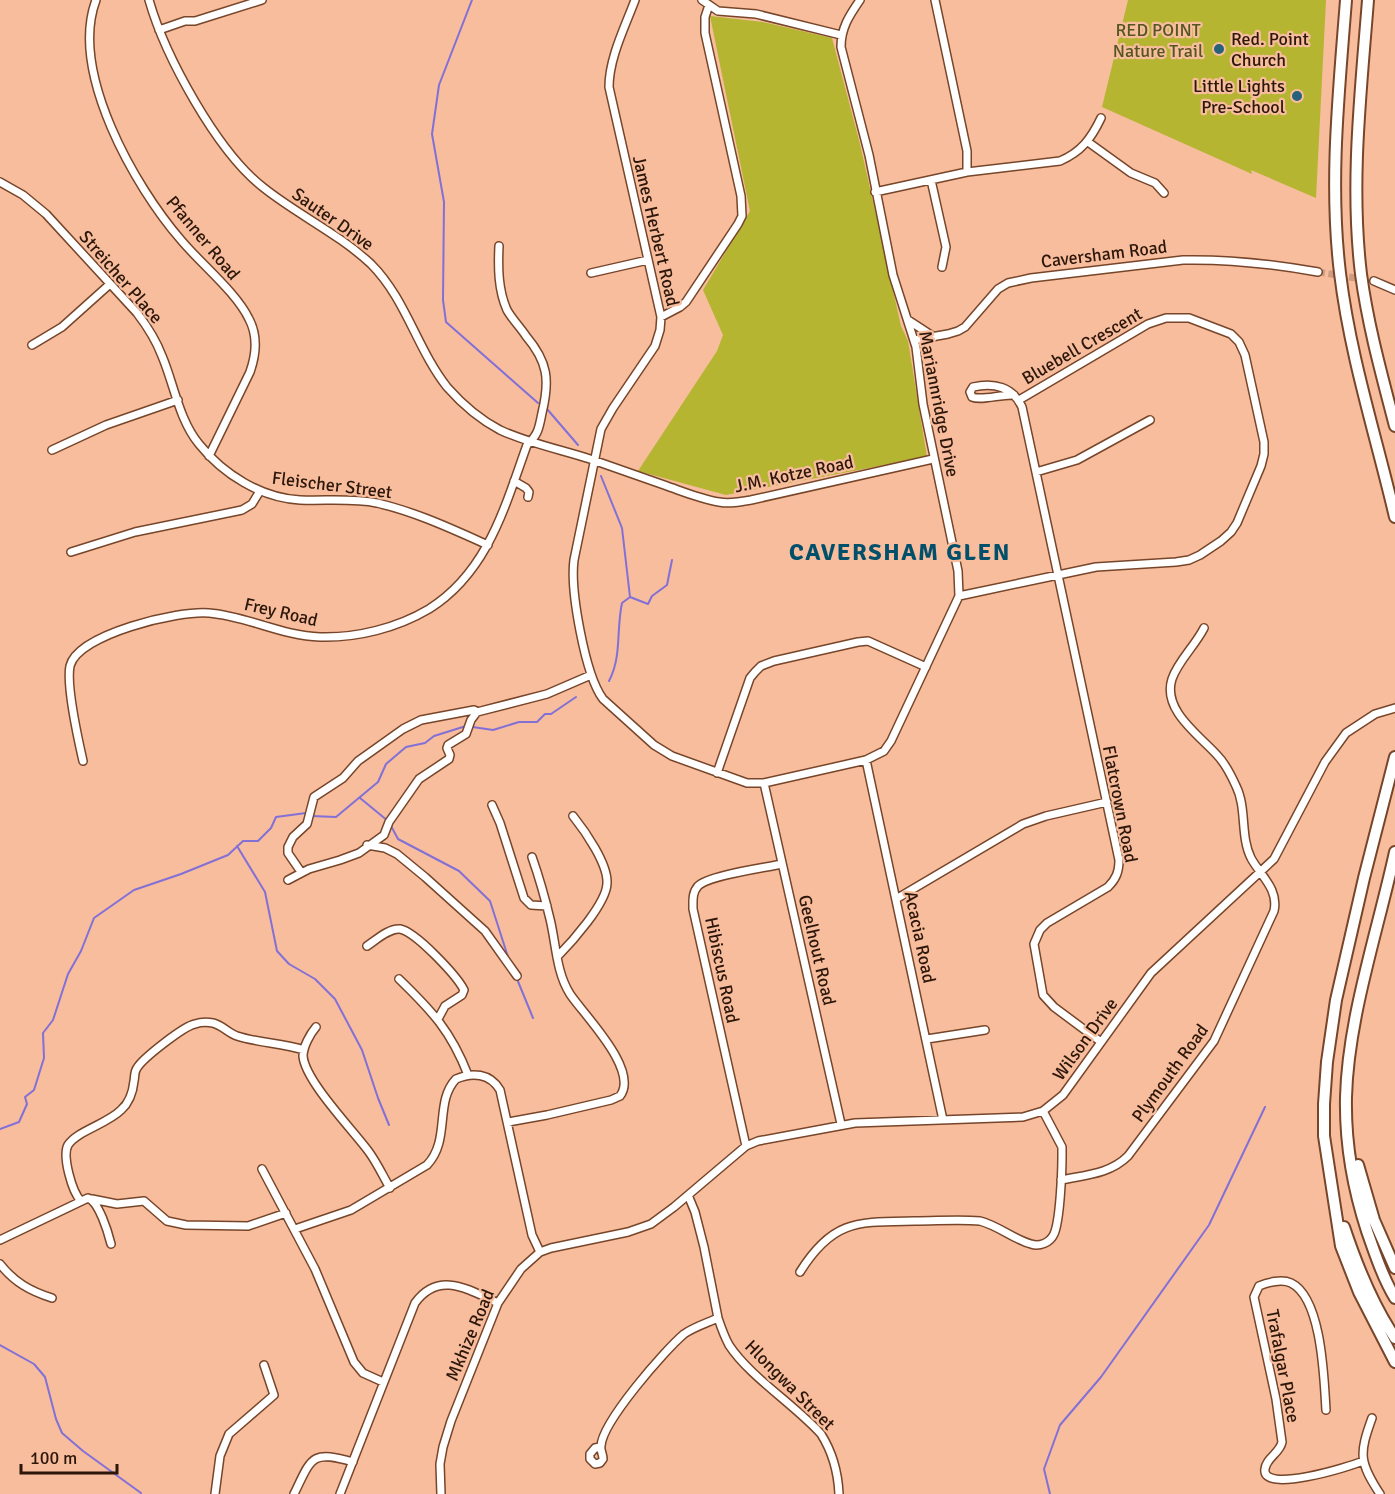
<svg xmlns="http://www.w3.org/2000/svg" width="1395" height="1494" viewBox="0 0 1395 1494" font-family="Signika,sans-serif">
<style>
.green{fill:#b5b531}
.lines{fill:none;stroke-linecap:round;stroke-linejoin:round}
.stream{stroke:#8370d7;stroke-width:2}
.minor-tunnel{stroke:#cf9c80;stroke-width:7;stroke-dasharray:7 3.5;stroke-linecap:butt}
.minor-casing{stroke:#774529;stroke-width:10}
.highway-casing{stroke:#774529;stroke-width:14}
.minor{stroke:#fff;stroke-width:7}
.highway{stroke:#fff;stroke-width:10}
.poi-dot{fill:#27617a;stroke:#f7bd9d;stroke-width:2}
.labels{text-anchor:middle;stroke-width:4.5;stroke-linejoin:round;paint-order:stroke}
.park-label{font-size:18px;fill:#545521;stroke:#f7bd9d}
.poi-label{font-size:18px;fill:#2d170b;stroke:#f7bd9d;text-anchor:start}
.street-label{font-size:18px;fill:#2d170b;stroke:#f7bd9d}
.district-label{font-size:24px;font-weight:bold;letter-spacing:1.5px;fill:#00506b;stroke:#f7bd9d}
</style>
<rect width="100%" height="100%" fill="#f7bd9d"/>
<!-- green -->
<path class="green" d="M 1128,0 L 1326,0 L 1316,198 L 1251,170 L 1252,174 L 1102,107 Z
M 710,16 L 763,22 L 832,38 L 860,144 L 901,326 L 908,341 L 927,457 L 726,495 L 638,471 L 717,351 L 723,335 L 703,290 L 750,211 Z"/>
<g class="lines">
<!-- stream -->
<path class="stream" d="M 472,0 L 439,85 L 432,134 L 444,202 L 443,300 L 446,322 L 538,403
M 547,409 L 578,445
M 601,476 L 622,528 L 630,597
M 609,681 C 622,656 616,631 622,603 L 630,597 L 648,604 L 652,596 L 667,585 L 672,560
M 360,798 L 388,821
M 311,816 L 336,817 L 378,782 L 386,764 L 406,747 L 425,743 L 434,736 L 466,726 L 493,730 L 519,722 L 537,722 L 545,714 L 551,714 L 576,697
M 391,826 L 398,839 L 459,871 L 490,901 L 509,960
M 237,846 L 265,892 L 277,951 L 289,964 L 315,979 L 335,999 L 362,1050 L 378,1098 L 389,1125
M 517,979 L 533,1018
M 0,1129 L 19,1122 L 27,1104 L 25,1097 L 34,1090 L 44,1058 L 43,1033 L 53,1020 L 68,974 L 81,951 L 94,918 L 134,890 L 181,874 L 228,855 L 243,841 L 258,841 L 271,828 L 276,817 L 306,813
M 0,1345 L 34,1364 L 45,1377 L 56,1419 L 62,1433 L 83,1451 L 141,1493
M 1050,1494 L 1044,1469 L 1060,1425 L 1101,1377 L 1209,1225 L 1265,1107"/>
<!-- minor-tunnel -->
<path class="minor-tunnel" d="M 1318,272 L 1374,281"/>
<!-- minor casing -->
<g class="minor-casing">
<path id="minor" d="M 96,0 C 69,72 135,187 181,240 C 201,264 236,292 249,319 C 258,336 256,355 250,372 L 209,456
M 149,0 C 165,56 217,152 264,188 C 298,215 339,234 371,264 C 406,299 417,349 447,387 C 462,404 479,419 500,430 C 525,442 562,450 590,459 C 616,468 642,477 667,486 C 684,492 701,499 719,502 C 730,504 740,502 751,500 L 933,459
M 635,0 C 625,27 609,58 609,87 L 661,317 L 660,330 L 655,346 L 613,408 L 601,429 L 574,560 C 570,590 585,675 603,699 L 654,745 L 672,756 L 747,783 L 764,783 L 866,760 L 884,751 L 891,741 L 959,596 L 958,571 L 923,404 L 916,347 L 893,275 L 869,155 L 841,47 C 841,28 849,16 860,0
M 702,0 L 718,11 L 756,14 L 841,35
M 159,30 L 185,21 L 195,21 L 262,0
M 1088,142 L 1131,173 L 1155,183 L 1164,193
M 967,172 L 1060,161 C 1081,152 1091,139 1101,118
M 931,180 L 946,247 L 942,267
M 0,182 L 23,195 L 46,214 L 137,313 C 147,326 156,340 162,356 C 174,384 179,420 199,444 C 223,474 261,498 300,500 C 326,501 352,498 377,503 C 416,512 452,529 488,545
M 875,192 L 967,172 L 967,151 L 935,0
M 591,273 L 648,260
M 1374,281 L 1395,290
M 661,317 L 680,307 L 686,302 L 738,224 L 742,216 L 741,196 L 705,33 L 705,17 L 709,5
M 908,320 L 934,337
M 914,340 L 948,334 L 958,331 L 965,327 L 998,289 L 1008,283 L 1031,278 L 1183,260 C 1229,259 1273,264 1318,272
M 32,345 L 62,327 L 110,284
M 1014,395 C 1001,394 982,401 972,397 L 970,392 L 973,387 C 994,382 1013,387 1022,407 L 1119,860 C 1119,872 1116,879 1108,887 L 1047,923 L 1040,930 L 1034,944 L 1043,995 L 1054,1007 L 1101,1042
M 52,450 L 106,425 L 178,400
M 1036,472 L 1077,460 L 1150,420
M 514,481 L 526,488 L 529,492 L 528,497
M 71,552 L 135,532 L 242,510 L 252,504 L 260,491
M 959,596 L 1096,567 L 1176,562 L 1189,560 L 1200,555 L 1221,541 L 1231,532 L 1237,523 L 1261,466 L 1264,454 L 1264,442 L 1245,355 L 1239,342 L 1231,334 L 1189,318 L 1166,318 L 1148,324 L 1019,400
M 866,760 L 943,1120
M 83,761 C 78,739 66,686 70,666 C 78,634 179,610 209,613 C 247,616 282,636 320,637 C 357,638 397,628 429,609 C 488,572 505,506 527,445 C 539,434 539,427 542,413 C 550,380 548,362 526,336 C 520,327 512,319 507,310 C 498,290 498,267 499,246
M 717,773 L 750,678 L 755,672 L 761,666 L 774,661 L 858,642 L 868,641 L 926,667
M 764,783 L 841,1124
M 492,805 L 500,823 L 524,898 L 531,905 L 547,906
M 367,845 L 385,848 L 397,854 L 425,877 L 485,931 L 517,976
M 301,872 L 288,853 L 288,847 L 293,837 L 307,824 L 314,797 L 343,778 L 358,761 L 403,729 L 421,720 L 474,710 L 477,712
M 288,880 L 309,869 L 340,860 L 359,853 L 384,835 L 389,822 L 419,779 L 449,759 L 450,755 L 447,748 L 448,745 L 466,734 L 471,720 L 477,712 L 547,694 L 591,675
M 896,899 L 1023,824 L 1046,816 L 1107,802
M 367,946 C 376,940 389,928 400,929 C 416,932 457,976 464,990 L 462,995 L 445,1006 L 438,1019
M 557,957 C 571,943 607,903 607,883 C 608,864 585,831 573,816
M 399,979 C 432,1011 451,1031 468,1075
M 316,1027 C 310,1034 303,1047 303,1056 C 305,1081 353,1130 369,1152 C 377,1163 383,1176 390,1188
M 927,1039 L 985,1030
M 508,1122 L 547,1115 L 611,1100 L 620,1096 C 640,1070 583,1014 570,994 C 556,972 556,943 550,919 C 545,898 539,877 532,857
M 746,1146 L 693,909 C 693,900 692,893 698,886 C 709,875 764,868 782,864
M 262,1169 L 315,1269 L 354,1362 L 363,1373 L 383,1382
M 1061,1180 C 1085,1175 1110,1174 1128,1156 L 1214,1041 L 1274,911 C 1279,889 1260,875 1251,858 C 1240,836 1247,808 1236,786 C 1231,775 1225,763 1217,755 C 1199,735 1162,710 1172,679 C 1178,661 1195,646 1204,628
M 688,1195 L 695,1212 L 704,1247 L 718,1318 C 721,1327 724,1336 729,1345 C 749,1376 795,1405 821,1434 C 833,1453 838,1472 839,1494
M 92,1199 L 117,1204 L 144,1201 L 167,1221 L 186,1225 L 248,1226 L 286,1213
M 81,1201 C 72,1192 62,1156 68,1145 C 77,1131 107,1124 121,1110 C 129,1103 133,1091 134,1081 C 135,1077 134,1072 137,1068 C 143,1058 184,1026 195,1024 C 201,1022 207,1022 213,1023 C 222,1025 228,1033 237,1036 C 259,1043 282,1043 304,1050
M 295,1229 L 351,1210 L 427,1165 C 451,1140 434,1102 456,1079 C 472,1072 490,1073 500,1090 L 532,1235 L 540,1252
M 0,1240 L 88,1198 C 99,1202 108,1232 111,1244
M 0,1264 C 14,1282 30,1291 52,1298
M 800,1272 C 833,1219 858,1222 915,1221 C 937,1221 959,1219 980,1221 C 999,1226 1013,1239 1031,1244 C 1039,1247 1050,1243 1054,1234 C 1060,1221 1062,1172 1062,1156 L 1062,1147 L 1043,1111
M 1326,1410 C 1324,1379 1322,1298 1291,1283 C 1282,1279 1268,1282 1259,1286 L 1254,1297 L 1276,1399 L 1282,1442 C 1280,1453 1266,1458 1265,1469 C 1261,1494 1349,1467 1363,1461
M 1372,1418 C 1359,1454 1359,1462 1380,1494
M 600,1447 L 595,1448 L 590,1454 L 590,1459 L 595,1464 L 600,1463 L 603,1459 C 603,1454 600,1450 601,1446 C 602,1422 665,1350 684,1334 C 694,1327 707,1323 718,1318
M 215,1494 L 220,1456 L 229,1434 L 274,1395 L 264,1365
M 294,1494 C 312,1457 311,1450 353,1462
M 340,1494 L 415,1303 C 439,1270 469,1290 498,1303
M 441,1494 L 440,1464 L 443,1447 L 451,1421 L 498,1303 L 521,1269 L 540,1252 L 551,1248 L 628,1232 L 651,1224 L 674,1207 L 746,1146 L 758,1141 L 855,1123 L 1023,1117 L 1043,1111 L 1063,1095 L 1151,973 L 1274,859 L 1325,762 L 1346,733 L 1375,714 L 1395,708"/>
</g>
<!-- highway casing -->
<g class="highway-casing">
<path id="highway" d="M 1346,0 C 1339,91 1329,182 1340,273 C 1350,356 1376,436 1395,517
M 1368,0 C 1361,91 1350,183 1361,274 C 1368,326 1382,376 1395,426
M 1395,757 L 1364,878 L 1336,1000 L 1327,1062 L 1324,1104 L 1324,1136 L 1341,1246 L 1359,1292 L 1395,1362
M 1395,852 C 1378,930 1348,1018 1346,1097 C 1345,1143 1353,1188 1367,1231 C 1375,1254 1383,1278 1395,1298
M 1358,1165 L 1374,1220 L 1395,1268
M 1344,1227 C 1357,1266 1372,1304 1395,1338"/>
</g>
<!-- minor -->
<use href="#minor" class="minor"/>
<!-- highway -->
<use href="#highway" class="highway"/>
</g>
<!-- markers -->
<g class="poi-dot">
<circle cx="1219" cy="49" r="6"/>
<circle cx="1297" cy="96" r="6"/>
</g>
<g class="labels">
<!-- park labels -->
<g class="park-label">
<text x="1158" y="36">RED POINT<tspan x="1158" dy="21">Nature Trail</tspan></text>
</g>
<!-- poi labels -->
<g class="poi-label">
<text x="1231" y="45">Red. Point<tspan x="1231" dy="21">Church</tspan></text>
<text x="1285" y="92" text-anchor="end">Little Lights<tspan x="1285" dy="21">Pre-School</tspan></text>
</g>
<!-- street labels -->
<g class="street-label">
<text transform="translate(333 219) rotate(35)" y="6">Sauter Drive</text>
<text transform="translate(656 231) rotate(77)" y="6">James Herbert Road</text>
<text transform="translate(203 238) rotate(50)" y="6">Pfanner Road</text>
<text transform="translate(1104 254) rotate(-7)" y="6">Caversham Road</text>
<text transform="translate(121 277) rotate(49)" y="6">Streicher Place</text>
<text transform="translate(1082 346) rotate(-30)" y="6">Bluebell Crescent</text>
<text transform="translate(939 404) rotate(79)" y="6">Mariannridge Drive</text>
<text transform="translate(794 474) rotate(-12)" y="6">J.M. Kotze Road</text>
<text transform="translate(332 485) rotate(7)" y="6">Fleischer Street</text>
<text transform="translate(281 612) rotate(13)" y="6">Frey Road</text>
<text transform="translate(1120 804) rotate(79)" y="6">Flatcrown Road</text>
<text transform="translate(920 937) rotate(78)" y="6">Acacia Road</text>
<text transform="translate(817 950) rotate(77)" y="6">Geelhout Road</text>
<text transform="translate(722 970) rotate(78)" y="6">Hibiscus Road</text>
<text transform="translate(1085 1039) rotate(-54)" y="6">Wilson Drive</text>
<text transform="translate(1170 1073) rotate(-54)" y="6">Plymouth Road</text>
<text transform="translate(470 1335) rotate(-67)" y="6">Mkhize Road</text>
<text transform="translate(1283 1366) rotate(79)" y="6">Trafalgar Place</text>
<text transform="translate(790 1385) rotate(45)" y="6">Hlongwa Street</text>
</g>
<!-- district labels -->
<g class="district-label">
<text x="900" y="560">CAVERSHAM GLEN</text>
</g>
</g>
<!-- scale -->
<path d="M21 1464v9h96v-9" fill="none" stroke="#2d170b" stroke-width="3"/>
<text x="30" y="1464" font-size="18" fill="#2d170b" stroke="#f7bd9d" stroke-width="4.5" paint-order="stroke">100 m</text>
</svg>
